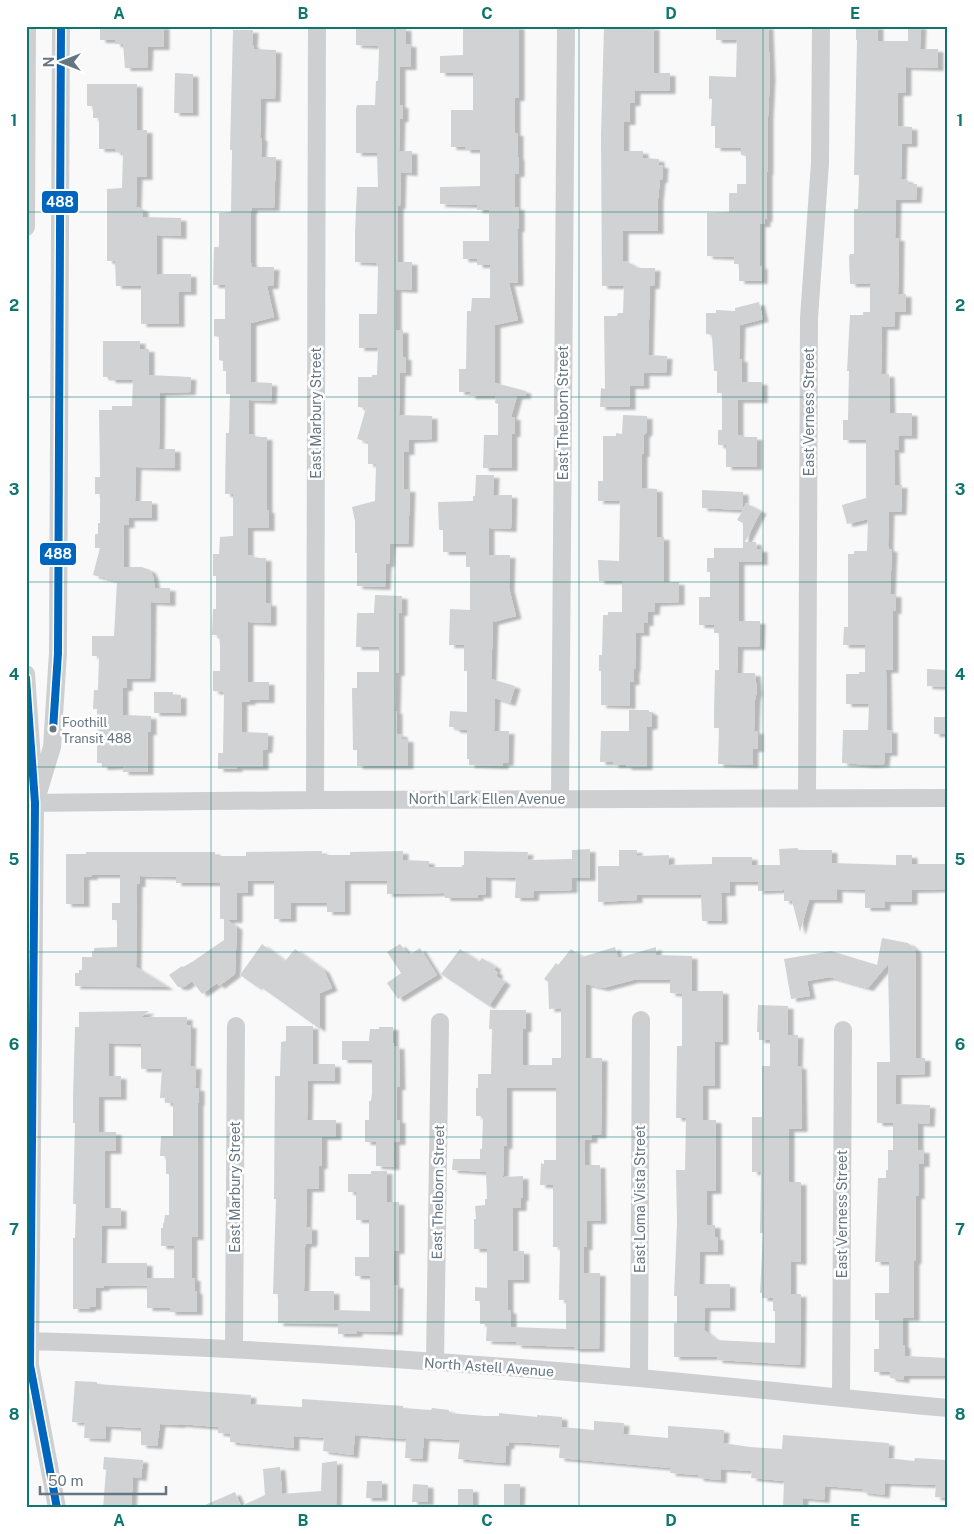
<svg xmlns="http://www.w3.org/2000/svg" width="974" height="1534" viewBox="0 0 974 1534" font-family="'Public Sans',sans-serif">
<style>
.building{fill:#d0d2d3;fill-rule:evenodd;filter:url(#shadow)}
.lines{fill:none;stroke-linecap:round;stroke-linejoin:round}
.minor{stroke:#cecfd0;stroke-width:18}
.bus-1-casing{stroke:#fff;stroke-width:11}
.bus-1{stroke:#0065bd;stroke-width:8}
.grid{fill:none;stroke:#0f766e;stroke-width:1;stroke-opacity:0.55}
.bus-dot{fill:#657683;stroke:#fff;stroke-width:2}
.labels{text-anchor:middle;stroke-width:5;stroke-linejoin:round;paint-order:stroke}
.bus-label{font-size:13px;fill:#657683;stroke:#fff;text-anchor:start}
.street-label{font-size:14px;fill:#657683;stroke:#fff}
.line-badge{stroke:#fff;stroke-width:2}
.badge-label{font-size:14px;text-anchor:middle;font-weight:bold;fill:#fff}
.neatline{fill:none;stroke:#0f766e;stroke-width:2}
.grid-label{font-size:16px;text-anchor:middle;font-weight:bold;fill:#0f766e}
</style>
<defs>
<filter id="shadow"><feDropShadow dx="5.5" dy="3" stdDeviation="1" flood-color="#0004"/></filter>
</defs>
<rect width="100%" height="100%" fill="#f9f9f9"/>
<!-- building -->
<path class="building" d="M 100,26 L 164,26 L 164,47 L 148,47 L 147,68 L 125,68 L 123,44 L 115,44 L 115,40 L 100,40 Z
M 356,26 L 406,28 L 406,44 L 411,44 L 411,67 L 400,67 L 400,105 L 403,105 L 403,119 L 400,119 L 399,151 L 412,151 L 412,173 L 401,172 L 400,206 L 398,206 L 398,262 L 412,262 L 412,290 L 396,289 L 396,330 L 403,330 L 403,357 L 406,357 L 406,373 L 400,373 L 399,415 L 432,416 L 432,439 L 409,440 L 409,452 L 404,452 L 404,489 L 410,489 L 408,544 L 390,544 L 389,564 L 386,564 L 385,587 L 357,586 L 357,553 L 355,553 L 355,521 L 352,507 L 375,501 L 376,464 L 368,464 L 368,442 L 357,439 L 366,408 L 358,407 L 358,377 L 372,377 L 372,375 L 377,375 L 378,348 L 359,348 L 359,314 L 377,314 L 378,266 L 376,266 L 376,263 L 355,262 L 355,232 L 357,187 L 378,187 L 377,153 L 356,153 L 356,109 L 357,105 L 375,105 L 376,81 L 378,81 L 379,49 L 378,46 L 356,45 Z
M 463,26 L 519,26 L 519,98 L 515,98 L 515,133 L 518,133 L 518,157 L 519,157 L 519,174 L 515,174 L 515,207 L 519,207 L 519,229 L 517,229 L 518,283 L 509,283 L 518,320 L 495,325 L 495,383 L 526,391 L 525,396 L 517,396 L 511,417 L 515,417 L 515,434 L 512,434 L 512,468 L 483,468 L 484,435 L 498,435 L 498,404 L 495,403 L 496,396 L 470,396 L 470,392 L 459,392 L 459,369 L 466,369 L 467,311 L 471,311 L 472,298 L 490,298 L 490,265 L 477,265 L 477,259 L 463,259 L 463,241 L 489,241 L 489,210 L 477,210 L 477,205 L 440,204 L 440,187 L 480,186 L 480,150 L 465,150 L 465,147 L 451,147 L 451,110 L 473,110 L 473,73 L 440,73 L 440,56 L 463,55 Z
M 604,26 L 654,27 L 654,73 L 670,73 L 670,91 L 635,91 L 635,103 L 630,103 L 630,122 L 624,122 L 624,151 L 643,151 L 643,158 L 659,159 L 659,165 L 663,165 L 662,180 L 660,180 L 658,199 L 658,231 L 623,231 L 623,261 L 626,261 L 638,268 L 655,268 L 654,286 L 650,286 L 648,355 L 667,356 L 666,373 L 644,373 L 644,386 L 630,386 L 630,407 L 600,407 L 601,388 L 605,389 L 604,316 L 617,316 L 618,313 L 623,313 L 624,286 L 602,286 L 601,135 Z
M 716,26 L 768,26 L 770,77 L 768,117 L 768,172 L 767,172 L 767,219 L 765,219 L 765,224 L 760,224 L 760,266 L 762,266 L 762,281 L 739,281 L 739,264 L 734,264 L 734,257 L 707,256 L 707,213 L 729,212 L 729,193 L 737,193 L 737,184 L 746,184 L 746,156 L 741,155 L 741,148 L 715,148 L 715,126 L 711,126 L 712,99 L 709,99 L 709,76 L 736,77 L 737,40 L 716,40 Z
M 856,26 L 878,26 L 878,41 L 908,41 L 908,26 L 921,26 L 920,49 L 938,49 L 938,68 L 906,67 L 906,93 L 898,93 L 898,126 L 912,127 L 912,144 L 902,144 L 901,179 L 908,180 L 908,183 L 909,184 L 917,184 L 916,200 L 896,200 L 895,238 L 899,238 L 898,294 L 906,294 L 906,312 L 895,312 L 894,327 L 882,327 L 881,374 L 889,374 L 890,413 L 912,413 L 912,436 L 899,436 L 899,450 L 894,450 L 895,485 L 902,485 L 901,512 L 889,512 L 888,546 L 889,549 L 892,549 L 890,594 L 896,594 L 896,611 L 893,611 L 893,670 L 886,670 L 887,730 L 892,730 L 892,753 L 885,753 L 884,764 L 871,765 L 842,763 L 843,730 L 868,730 L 869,704 L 846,704 L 846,674 L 859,674 L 859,672 L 865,672 L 865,645 L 843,645 L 844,627 L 848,627 L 848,554 L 854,554 L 854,551 L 867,551 L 868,519 L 847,524 L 842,505 L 866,498 L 866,440 L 843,440 L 843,420 L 848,420 L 849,371 L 847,371 L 850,315 L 863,315 L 863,312 L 870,312 L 870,284 L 850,284 L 849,257 L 850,254 L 854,254 L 854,209 L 858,209 L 859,175 L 854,175 L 857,40 L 856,40 Z
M 233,30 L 253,30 L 252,45 L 254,45 L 254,49 L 276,50 L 275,99 L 261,99 L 260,138 L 262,138 L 261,157 L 276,157 L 274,208 L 252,208 L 252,211 L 251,211 L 251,263 L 252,263 L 252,267 L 274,267 L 273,286 L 267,286 L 274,317 L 251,323 L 251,382 L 272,383 L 271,401 L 249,400 L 249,434 L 254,434 L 254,437 L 267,437 L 267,510 L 269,510 L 269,528 L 248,528 L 248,555 L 253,555 L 253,558 L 266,558 L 266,603 L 271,603 L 271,623 L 248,622 L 248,682 L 269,682 L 269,700 L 250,700 L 250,702 L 242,702 L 242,732 L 268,733 L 267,750 L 263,750 L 263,767 L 237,767 L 237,769 L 218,769 L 218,753 L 223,753 L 224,693 L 223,692 L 213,691 L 213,671 L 220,671 L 220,646 L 219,635 L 212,635 L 213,609 L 216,609 L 216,576 L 213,576 L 213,554 L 219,554 L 220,537 L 233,536 L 233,494 L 225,494 L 226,433 L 229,433 L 230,394 L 226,394 L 226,371 L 223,371 L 223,361 L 219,360 L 219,337 L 214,336 L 214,319 L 225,319 L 225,285 L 213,285 L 214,247 L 219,247 L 219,213 L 231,212 L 232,150 L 230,150 Z
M 175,73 L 193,74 L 193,113 L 174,113 Z
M 87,84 L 137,84 L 137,130 L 147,130 L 147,177 L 137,177 L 136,207 L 143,209 L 143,217 L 181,218 L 181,236 L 157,235 L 157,274 L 191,274 L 191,292 L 179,292 L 179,324 L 141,324 L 141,286 L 116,286 L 115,261 L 107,261 L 107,189 L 122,188 L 123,153 L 115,152 L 115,149 L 99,149 L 99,118 L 93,118 L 93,106 L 87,106 Z
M 759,302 L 763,319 L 740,325 L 739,359 L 742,359 L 742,382 L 762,382 L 762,400 L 738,400 L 738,435 L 744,435 L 744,437 L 757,437 L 757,467 L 726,467 L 726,445 L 718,445 L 718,430 L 722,430 L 722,393 L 717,393 L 717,371 L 714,371 L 712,335 L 706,334 L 706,313 L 716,313 L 716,310 L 735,311 L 735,308 Z
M 103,341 L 140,341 L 140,349 L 149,349 L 149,375 L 191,377 L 190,392 L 160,393 L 159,449 L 175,449 L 175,468 L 136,467 L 135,501 L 152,501 L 152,518 L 129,518 L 129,525 L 124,525 L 124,567 L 142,567 L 150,570 L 153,576 L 155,588 L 170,588 L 170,603 L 151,602 L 150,679 L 127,679 L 127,688 L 123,688 L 123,715 L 151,716 L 151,732 L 148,732 L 148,772 L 123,772 L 123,766 L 102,767 L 102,763 L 97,763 L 97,709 L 93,709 L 94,690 L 98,690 L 99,656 L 92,656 L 92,636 L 114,636 L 117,581 L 93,575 L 100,548 L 95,548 L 95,534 L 98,534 L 98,523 L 100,523 L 100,494 L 95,494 L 95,477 L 100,477 L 99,410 L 112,410 L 112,406 L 132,406 L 133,380 L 110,380 L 110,377 L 103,377 Z
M 623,415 L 647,416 L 647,432 L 644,435 L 644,454 L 642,454 L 642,488 L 657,489 L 657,537 L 664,537 L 664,582 L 679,582 L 679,602 L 655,603 L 654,612 L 648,612 L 648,623 L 644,623 L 644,633 L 636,633 L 635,669 L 634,669 L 634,682 L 630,682 L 630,706 L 601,705 L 601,671 L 599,671 L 599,655 L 602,655 L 603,615 L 608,615 L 608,612 L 622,612 L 622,581 L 599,581 L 598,560 L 619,561 L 620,501 L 598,501 L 598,481 L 603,481 L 603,436 L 616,436 L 616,433 L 622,434 Z
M 476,475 L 494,475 L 493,495 L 512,495 L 511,529 L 489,528 L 489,555 L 510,555 L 509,588 L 516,616 L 493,622 L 491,679 L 515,686 L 510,703 L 495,698 L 494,731 L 509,731 L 508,763 L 503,763 L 503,766 L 469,765 L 469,759 L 467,759 L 467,730 L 458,730 L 454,729 L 454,727 L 449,727 L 450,711 L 467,712 L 467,671 L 464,671 L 464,645 L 449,645 L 450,609 L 470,610 L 470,567 L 466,567 L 466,552 L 443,552 L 443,530 L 439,530 L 438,502 L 473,501 L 473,496 L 475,496 Z
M 702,490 L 743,492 L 743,509 L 746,503 L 761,511 L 745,542 L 756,542 L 757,549 L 762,549 L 762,562 L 739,562 L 739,621 L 760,621 L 759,647 L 738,647 L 737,673 L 755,673 L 757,691 L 755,700 L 754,731 L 758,731 L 758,749 L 753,749 L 753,765 L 718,764 L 719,728 L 714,728 L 714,712 L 715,670 L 719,670 L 719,633 L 714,633 L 714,625 L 699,625 L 699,597 L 710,597 L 710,572 L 707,572 L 707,558 L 714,558 L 714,548 L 743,548 L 743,523 L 737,520 L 743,510 L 702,508 Z
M 375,595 L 402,596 L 402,613 L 399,613 L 399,673 L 396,673 L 395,711 L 397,711 L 397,734 L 402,734 L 402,739 L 408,739 L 408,766 L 357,766 L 357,750 L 353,750 L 352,688 L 357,688 L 357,672 L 379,672 L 379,647 L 356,647 L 357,613 L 374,613 Z
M 927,669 L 948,670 L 948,687 L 927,686 Z
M 154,692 L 173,692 L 173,695 L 181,695 L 181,713 L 154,713 Z
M 629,710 L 649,710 L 649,712 L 652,712 L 652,726 L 647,727 L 647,767 L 626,767 L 626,765 L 613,765 L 613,762 L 600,762 L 601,731 L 629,731 Z
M 934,717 L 948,717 L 948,734 L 934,734 Z
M 798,848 L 798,850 L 832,850 L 832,863 L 896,865 L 896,855 L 912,855 L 912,864 L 948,864 L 948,889 L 912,890 L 912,902 L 885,902 L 885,908 L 865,908 L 865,890 L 837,889 L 837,900 L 809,900 L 800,932 L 792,901 L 784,901 L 784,890 L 758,891 L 758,882 L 730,882 L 730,893 L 721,893 L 722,921 L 702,921 L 701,895 L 637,895 L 637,900 L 598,902 L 598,866 L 619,866 L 619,850 L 637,850 L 637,856 L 669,855 L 669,865 L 712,864 L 712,857 L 752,857 L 752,865 L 780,865 L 779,849 Z
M 590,849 L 590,878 L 572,878 L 572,890 L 534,891 L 533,898 L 515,898 L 516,878 L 486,877 L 486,895 L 478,895 L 478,898 L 445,898 L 445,895 L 443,893 L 387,894 L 387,881 L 345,881 L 345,912 L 327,912 L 327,903 L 291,903 L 291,919 L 274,919 L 274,881 L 248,881 L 248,893 L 237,893 L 237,920 L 227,920 L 237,927 L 235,974 L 219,986 L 217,983 L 202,994 L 192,981 L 184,987 L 178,987 L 169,975 L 182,966 L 183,967 L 192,962 L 224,940 L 224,919 L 220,919 L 220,883 L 176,883 L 176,877 L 140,876 L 140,884 L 137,884 L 136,967 L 168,987 L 75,986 L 75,973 L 79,973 L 79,970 L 82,970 L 82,957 L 92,957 L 92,951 L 94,951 L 94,948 L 117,947 L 117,920 L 112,920 L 112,903 L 120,903 L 120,875 L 92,875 L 92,877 L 84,877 L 84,904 L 66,904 L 66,854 L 86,854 L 86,852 L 215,852 L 215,856 L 246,856 L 246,852 L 322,851 L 322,855 L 350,855 L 350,852 L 403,851 L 403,860 L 429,861 L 429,867 L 462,867 L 462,865 L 464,865 L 464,851 L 528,852 L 527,860 L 572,859 L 572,850 Z
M 882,938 L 908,943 L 916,950 L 916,1058 L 925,1058 L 925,1074 L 896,1075 L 896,1104 L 930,1105 L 929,1124 L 918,1123 L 918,1150 L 924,1150 L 924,1164 L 919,1164 L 919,1196 L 916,1196 L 916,1261 L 914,1261 L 914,1318 L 903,1318 L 903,1345 L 905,1345 L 905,1356 L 948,1358 L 948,1376 L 904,1376 L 904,1380 L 890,1378 L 890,1372 L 874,1372 L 874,1349 L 879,1349 L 879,1320 L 875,1320 L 875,1293 L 889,1293 L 889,1262 L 875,1262 L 878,1178 L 886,1178 L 886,1170 L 888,1170 L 888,1150 L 893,1150 L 893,1123 L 877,1123 L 877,1062 L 890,1062 L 888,964 L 868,988 L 830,977 L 807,981 L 810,996 L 791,999 L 784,959 L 831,951 L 877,965 Z
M 262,944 L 285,961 L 295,949 L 324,970 L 332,988 L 320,993 L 320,1029 L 258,985 L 257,987 L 240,975 Z
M 400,944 L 409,955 L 420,948 L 437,975 L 398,999 L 387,983 L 401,973 L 387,952 Z
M 615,947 L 618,958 L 656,947 L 656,955 L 692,956 L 692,991 L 723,991 L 723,1042 L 715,1042 L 715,1086 L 703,1086 L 703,1120 L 716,1120 L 716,1191 L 707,1191 L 707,1225 L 715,1225 L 715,1237 L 718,1237 L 718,1252 L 700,1252 L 699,1284 L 730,1284 L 730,1308 L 705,1308 L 704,1330 L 716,1340 L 775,1343 L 775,1311 L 773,1311 L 773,1298 L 762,1298 L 762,1293 L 760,1293 L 763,1233 L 760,1233 L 761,1172 L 752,1172 L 752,1117 L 762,1117 L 762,1066 L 770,1066 L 770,1040 L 759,1040 L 759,1032 L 757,1032 L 758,1005 L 788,1006 L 788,1035 L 798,1035 L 797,1066 L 801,1066 L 802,1129 L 789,1129 L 789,1182 L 801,1182 L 801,1262 L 791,1261 L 791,1294 L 801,1294 L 800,1365 L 717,1360 L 717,1357 L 674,1357 L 674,1323 L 677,1323 L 677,1296 L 674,1296 L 677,1223 L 676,1170 L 685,1170 L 686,1118 L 676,1118 L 677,1046 L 682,1046 L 682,994 L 670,993 L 670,980 L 633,980 L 603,988 L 586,984 L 586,1058 L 602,1058 L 601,1135 L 592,1135 L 592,1140 L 585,1140 L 585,1165 L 600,1165 L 601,1221 L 587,1221 L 587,1247 L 584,1247 L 584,1273 L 600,1273 L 599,1349 L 574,1349 L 574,1347 L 516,1345 L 516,1342 L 486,1341 L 487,1324 L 480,1324 L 480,1301 L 475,1301 L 475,1287 L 487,1288 L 487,1249 L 474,1249 L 474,1219 L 476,1219 L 475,1206 L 485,1205 L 485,1199 L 487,1199 L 486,1172 L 452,1170 L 453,1159 L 480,1159 L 480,1149 L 482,1149 L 483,1116 L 476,1116 L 476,1088 L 478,1088 L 478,1074 L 491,1074 L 492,1029 L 489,1029 L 490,1010 L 526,1010 L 526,1029 L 523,1029 L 523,1065 L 552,1065 L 552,1058 L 561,1058 L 561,1008 L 549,1009 L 548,982 L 544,979 L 556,963 L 558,965 L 571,949 L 582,957 ZM 507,1088 L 556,1088 L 556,1160 L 544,1160 L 544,1164 L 541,1163 L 540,1185 L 553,1185 L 553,1247 L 560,1247 L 559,1300 L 566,1300 L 566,1329 L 511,1327 L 511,1311 L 508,1310 L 508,1280 L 524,1280 L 524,1251 L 513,1251 L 513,1208 L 521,1208 L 521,1198 L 523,1198 L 523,1176 L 503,1177 L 504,1146 L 507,1146 Z
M 460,949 L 479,962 L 482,958 L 496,967 L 494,970 L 498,973 L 496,976 L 505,982 L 489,1006 L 441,974 Z
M 149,1011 L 141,1017 L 187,1017 L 187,1025 L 191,1025 L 190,1066 L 196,1066 L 195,1088 L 199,1088 L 199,1103 L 198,1103 L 198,1237 L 192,1237 L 192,1278 L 195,1278 L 195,1291 L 197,1291 L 197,1312 L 170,1312 L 170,1308 L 147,1308 L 147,1278 L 174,1278 L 174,1246 L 161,1246 L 161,1228 L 163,1228 L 163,1223 L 164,1223 L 165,1215 L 169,1215 L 169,1174 L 166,1174 L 166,1156 L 160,1156 L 161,1136 L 173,1136 L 173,1103 L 165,1103 L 165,1098 L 160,1098 L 162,1069 L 141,1069 L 141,1044 L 109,1043 L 109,1076 L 121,1076 L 121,1097 L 99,1097 L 99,1132 L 116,1132 L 116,1151 L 105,1151 L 105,1208 L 121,1208 L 121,1226 L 102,1226 L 101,1263 L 147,1263 L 147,1285 L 104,1286 L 104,1288 L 96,1288 L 96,1307 L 90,1307 L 90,1309 L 73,1309 L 73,1238 L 75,1238 L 76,1204 L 73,1204 L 75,1123 L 73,1123 L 73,1098 L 75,1027 L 79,1027 L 79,1012 Z
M 286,1026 L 313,1026 L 313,1064 L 335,1064 L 335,1081 L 308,1081 L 307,1120 L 336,1120 L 336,1137 L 322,1137 L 322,1166 L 319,1166 L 319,1189 L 307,1189 L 306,1227 L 312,1227 L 312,1241 L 311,1244 L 306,1244 L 305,1247 L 304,1291 L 334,1291 L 334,1310 L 370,1311 L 370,1276 L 355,1276 L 355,1257 L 369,1257 L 369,1220 L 356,1220 L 356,1192 L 348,1192 L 348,1174 L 371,1174 L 371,1171 L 387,1171 L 387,1202 L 399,1202 L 399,1251 L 394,1251 L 394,1285 L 398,1285 L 397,1332 L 357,1331 L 357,1334 L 338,1334 L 338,1324 L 278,1323 L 278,1294 L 273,1294 L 276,1199 L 274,1199 L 275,1076 L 280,1076 L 281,1042 L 286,1041 Z
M 379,1027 L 393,1027 L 393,1043 L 394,1046 L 399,1046 L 400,1087 L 397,1087 L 397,1120 L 400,1120 L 400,1142 L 394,1142 L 394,1167 L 376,1166 L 376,1142 L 365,1142 L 365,1120 L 369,1120 L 369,1101 L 371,1101 L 372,1093 L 372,1060 L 342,1060 L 342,1041 L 369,1041 L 370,1029 L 379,1029 Z
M 75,1381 L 97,1382 L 97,1384 L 251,1395 L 250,1404 L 302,1407 L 302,1399 L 403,1406 L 403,1408 L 431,1410 L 432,1408 L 449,1410 L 449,1413 L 485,1416 L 499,1416 L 499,1413 L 537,1417 L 537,1415 L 562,1417 L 562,1427 L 594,1430 L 594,1421 L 624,1423 L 623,1434 L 668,1438 L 668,1426 L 724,1430 L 723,1443 L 750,1447 L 782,1449 L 783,1435 L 889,1443 L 888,1458 L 914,1461 L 915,1458 L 948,1460 L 948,1498 L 935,1497 L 936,1485 L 885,1483 L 884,1495 L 862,1492 L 862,1489 L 825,1486 L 824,1500 L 803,1498 L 803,1508 L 783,1508 L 784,1481 L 751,1478 L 752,1471 L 721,1469 L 721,1480 L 698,1478 L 698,1475 L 670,1473 L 671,1468 L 559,1458 L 560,1445 L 531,1443 L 509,1442 L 509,1446 L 506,1446 L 505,1463 L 458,1459 L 460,1440 L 424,1438 L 422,1459 L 405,1458 L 406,1439 L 355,1435 L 353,1455 L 323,1451 L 324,1438 L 294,1436 L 294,1448 L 230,1442 L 230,1434 L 218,1433 L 218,1427 L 180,1424 L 180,1425 L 160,1424 L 157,1446 L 141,1445 L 141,1428 L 106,1426 L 105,1439 L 84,1438 L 85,1423 L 72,1422 Z
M 104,1457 L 143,1460 L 141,1478 L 133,1477 L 131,1508 L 103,1508 L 106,1470 L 103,1469 Z
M 337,1461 L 336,1508 L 198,1508 L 235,1492 L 241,1506 L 265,1495 L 263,1469 L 280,1467 L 282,1494 L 321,1491 L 322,1463 Z
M 367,1481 L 382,1481 L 382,1498 L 366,1498 Z
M 413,1484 L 428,1485 L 428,1502 L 412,1502 Z
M 504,1484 L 520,1484 L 519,1508 L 504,1507 Z
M 458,1489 L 473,1489 L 473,1505 L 458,1505 Z"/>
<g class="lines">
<!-- minor -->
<path class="minor" d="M 26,227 L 27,26
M 26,674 L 35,803 L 30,1365 L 57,1508
M 38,793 L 52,747 L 58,653 L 61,26
M 807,798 L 809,318 L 820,163 L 821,26
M 560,799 L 566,26
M 315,800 L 317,26
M 26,803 L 315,800 L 948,798
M 29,1341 C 233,1347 436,1360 639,1378 C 742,1387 845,1399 948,1408
M 234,1349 L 236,1026
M 435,1362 L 440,1022
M 639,1378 L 641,1020
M 841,1398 L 843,1030"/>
<!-- bus-1 casing -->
<g class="bus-1-casing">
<path id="bus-1" d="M 26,678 L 35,803 L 30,1365 L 57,1508
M 53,730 L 58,653 L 61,26"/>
</g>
<!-- bus-1 -->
<use href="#bus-1" class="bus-1"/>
</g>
<!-- grid -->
<path class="grid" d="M 211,26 L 211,1508M 395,26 L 395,1508M 579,26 L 579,1508M 763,26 L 763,1508M 26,212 L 948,212M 26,397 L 948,397M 26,582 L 948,582M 26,767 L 948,767M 26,952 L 948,952M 26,1137 L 948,1137M 26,1322 L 948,1322"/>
<!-- markers -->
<circle class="bus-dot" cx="53" cy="729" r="4.5"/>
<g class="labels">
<!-- bus labels -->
<g class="bus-label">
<text x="62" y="727">Foothill<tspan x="62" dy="16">Transit 488</tspan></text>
</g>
<!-- street labels -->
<g class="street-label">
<text transform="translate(809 412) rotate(-90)" y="5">East Verness Street</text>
<text transform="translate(316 413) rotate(-90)" y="5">East Marbury Street</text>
<text transform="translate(563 413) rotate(-90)" y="5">East Thelborn Street</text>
<text x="487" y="804">North Lark Ellen Avenue</text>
<text transform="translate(235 1187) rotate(-90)" y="5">East Marbury Street</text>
<text transform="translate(438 1192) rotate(-89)" y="5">East Thelborn Street</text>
<text transform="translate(640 1199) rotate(-90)" y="5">East Loma Vista Street</text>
<text transform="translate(842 1214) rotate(-90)" y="5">East Verness Street</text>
<text transform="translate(489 1367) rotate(4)" y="5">North Astell Avenue</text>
</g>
</g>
<g class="line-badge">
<rect x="41" y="190" width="38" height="24" rx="5" fill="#0065bd"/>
<rect x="39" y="542" width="38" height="24" rx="5" fill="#0065bd"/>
</g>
<g class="badge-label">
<text x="60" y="207">488</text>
<text x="58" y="559">488</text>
</g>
<!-- border -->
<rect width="974" height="1534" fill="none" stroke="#ffffff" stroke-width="55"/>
<!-- north arrow -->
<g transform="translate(62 62) rotate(270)" stroke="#ffffff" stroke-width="4" paint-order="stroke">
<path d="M0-4L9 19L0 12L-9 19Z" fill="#657683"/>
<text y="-8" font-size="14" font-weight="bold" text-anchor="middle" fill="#657683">N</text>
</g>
<!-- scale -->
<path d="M40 1486v8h126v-8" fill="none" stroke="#657683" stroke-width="2.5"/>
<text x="48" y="1486" font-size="15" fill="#657683" stroke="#ffffff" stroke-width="4" paint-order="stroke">50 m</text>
<rect x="28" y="28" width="918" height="1478" class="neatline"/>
<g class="grid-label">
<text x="119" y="19">A</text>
<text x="303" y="19">B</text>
<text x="487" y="19">C</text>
<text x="671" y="19">D</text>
<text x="855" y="19">E</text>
<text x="14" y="126">1</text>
<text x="960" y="126">1</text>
<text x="14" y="311">2</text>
<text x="960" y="311">2</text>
<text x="14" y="495">3</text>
<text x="960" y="495">3</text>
<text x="14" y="680">4</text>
<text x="960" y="680">4</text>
<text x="14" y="865">5</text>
<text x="960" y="865">5</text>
<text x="14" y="1050">6</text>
<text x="960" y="1050">6</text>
<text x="14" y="1235">7</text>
<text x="960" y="1235">7</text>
<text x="14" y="1420">8</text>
<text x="960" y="1420">8</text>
<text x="119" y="1526">A</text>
<text x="303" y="1526">B</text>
<text x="487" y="1526">C</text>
<text x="671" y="1526">D</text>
<text x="855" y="1526">E</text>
</g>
</svg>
